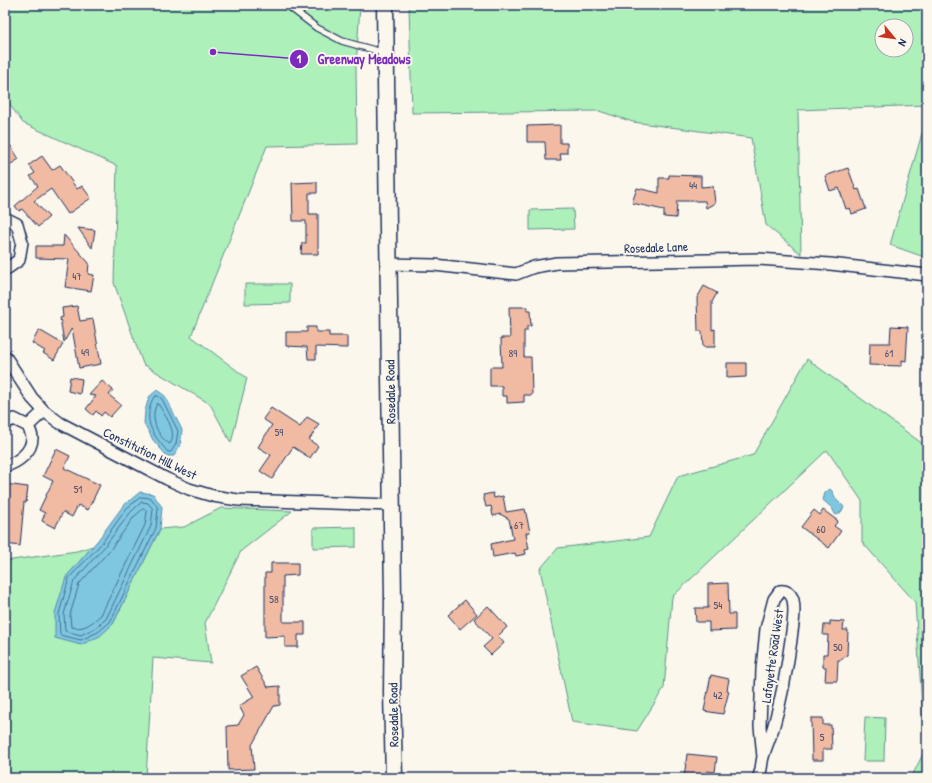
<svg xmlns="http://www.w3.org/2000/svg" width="932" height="783" viewBox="0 0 932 783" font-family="'Patrick Hand',sans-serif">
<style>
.green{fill:#adf0ba;stroke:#64908c;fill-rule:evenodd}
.water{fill:#7fc7e0;stroke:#578aac}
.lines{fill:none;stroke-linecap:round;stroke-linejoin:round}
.shore{stroke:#436c92;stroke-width:1}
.building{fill:#f1bba3;stroke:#1b2f5e}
.lane-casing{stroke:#1b2f5e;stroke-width:8}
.street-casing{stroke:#1b2f5e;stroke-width:14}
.secondary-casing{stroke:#1b2f5e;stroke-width:19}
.lane{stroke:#fbf7ec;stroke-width:5.5}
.street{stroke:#fbf7ec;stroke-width:11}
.secondary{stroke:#fbf7ec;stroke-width:16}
.labels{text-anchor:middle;stroke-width:4;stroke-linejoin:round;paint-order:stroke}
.number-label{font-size:11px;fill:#50526f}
.street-label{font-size:13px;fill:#1b2f5e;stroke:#fbf7ec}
.leader{fill:none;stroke:#7b2cbf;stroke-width:1.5}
.callout-dot{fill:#7b2cbf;stroke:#fbf7ec;stroke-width:1.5}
.mark-label{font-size:12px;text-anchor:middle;font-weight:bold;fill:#fff}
.callout-label{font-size:14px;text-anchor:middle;font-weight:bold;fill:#7b2cbf;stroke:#fbf7ec;stroke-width:4;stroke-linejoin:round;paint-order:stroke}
</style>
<rect width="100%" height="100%" fill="#fbf7ec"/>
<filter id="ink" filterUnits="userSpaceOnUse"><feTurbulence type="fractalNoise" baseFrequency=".025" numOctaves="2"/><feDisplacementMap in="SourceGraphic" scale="8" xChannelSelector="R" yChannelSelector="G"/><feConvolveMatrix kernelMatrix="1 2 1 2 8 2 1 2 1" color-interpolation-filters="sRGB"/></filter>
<g filter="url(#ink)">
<!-- green -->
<path class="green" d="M 5,5 L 360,5 L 356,67 L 357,144 L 267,146 L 191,336 L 247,378 L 231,443 L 210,404 L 143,364 L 114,283 L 117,166 L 23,123 L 5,98 Z
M 409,5 L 927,5 L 927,105 L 798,110 L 801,254 L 766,225 L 751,138 L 633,122 L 599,111 L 412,113 ZM 882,26 L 906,26 L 906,50 L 882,50 Z
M 927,116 L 927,258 L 890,245 Z
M 573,209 L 574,229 L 530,230 L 530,210 Z
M 245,284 L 290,284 L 290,303 L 245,304 Z
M 807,359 L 927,447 L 927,778 L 911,778 L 925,750 L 915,602 L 862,542 L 862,501 L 827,450 L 672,597 L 664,688 L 637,731 L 572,722 L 540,569 L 558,548 L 649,537 L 678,476 L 753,455 Z
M 221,508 L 292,511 L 241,551 L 205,623 L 211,663 L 153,658 L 146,778 L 5,778 L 5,561 L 77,551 L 93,546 L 66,577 L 113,624 L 160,529 L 184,527 Z
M 356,527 L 356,547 L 313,548 L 313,528 Z
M 865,717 L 885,718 L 884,761 L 863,761 Z"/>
<!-- water -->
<path class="water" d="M 157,390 L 165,396 L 182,430 L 180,445 L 174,456 L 167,456 L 153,440 L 144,423 L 145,411 L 149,397 Z
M 830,489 L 832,491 L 836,499 L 844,507 L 841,512 L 837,515 L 835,514 L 832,508 L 823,500 L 825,493 Z
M 140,492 L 153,494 L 162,507 L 160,529 L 113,624 L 100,636 L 81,645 L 55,638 L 55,613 L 66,577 L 98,540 L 123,506 Z"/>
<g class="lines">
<!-- shore -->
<path class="shore" d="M 156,396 L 158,396 L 162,399 L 178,431 L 176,444 L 171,452 L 168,452 C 156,438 145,426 150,407 C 151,402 152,399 156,396 Z
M 157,404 L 159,405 C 165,416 178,432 170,444 C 157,437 149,416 157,404 Z
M 141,497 L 151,498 L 158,508 L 156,528 L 110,622 L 98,632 L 81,640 L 60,635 L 59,614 L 69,578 L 102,543 L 126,509 Z
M 142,502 L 148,503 L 153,509 L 151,526 L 106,619 L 95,628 L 81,635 L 65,631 L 64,614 L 74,581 L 105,546 L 130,513 Z
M 143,509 L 145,509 L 147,512 L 145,525 L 101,615 C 91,624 84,630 71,627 L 70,615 L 79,584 L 110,550 L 134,517 Z"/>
</g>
<!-- building -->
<path class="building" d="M 560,125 L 560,143 L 567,143 L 567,153 L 560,153 L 561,160 L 546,160 L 545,142 L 527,142 L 527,126 Z
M 5,137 L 19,159 L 5,168 Z
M 42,156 L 52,170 L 60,165 L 77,189 L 82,186 L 91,198 L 68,214 L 51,189 L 34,201 L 49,217 L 38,227 L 22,209 L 19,211 L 15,206 L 38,186 L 30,176 L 35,173 L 29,165 Z
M 848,168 L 856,190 L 859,189 L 866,209 L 852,214 L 850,208 L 846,209 L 839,188 L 830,191 L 825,176 Z
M 669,175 L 701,176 L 701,187 L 713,186 L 715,203 L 706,208 L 705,201 L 677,201 L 676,218 L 664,217 L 664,210 L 632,203 L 637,188 L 659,193 L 659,178 L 669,178 Z
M 317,182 L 317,193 L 309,193 L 309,214 L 318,214 L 318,254 L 301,254 L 302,243 L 306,243 L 306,221 L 293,221 L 292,183 Z
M 78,228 L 95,230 L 92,248 Z
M 64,235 L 89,263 L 88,274 L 94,275 L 91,291 L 65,287 L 69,259 L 36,258 L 36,246 L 63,246 Z
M 704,286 L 717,293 L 712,302 L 712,330 L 715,329 L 715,347 L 703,347 L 702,331 L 698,331 L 697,298 Z
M 77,306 L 80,321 L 93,319 L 101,364 L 79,368 L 72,328 L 64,342 L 60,318 L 63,317 L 62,308 Z
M 509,307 L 527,307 L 527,311 L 530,311 L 531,326 L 527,326 L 527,331 L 524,331 L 524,357 L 531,357 L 532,395 L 524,395 L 524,402 L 507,403 L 507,396 L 502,396 L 502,386 L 490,386 L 490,367 L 502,367 L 501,338 L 510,338 Z
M 891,326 L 908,327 L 906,361 L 902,360 L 902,366 L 869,365 L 870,343 L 890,343 Z
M 307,327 L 316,327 L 316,332 L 329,332 L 329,336 L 347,336 L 347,348 L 316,347 L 316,359 L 308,359 L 307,347 L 286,346 L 286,332 L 307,332 Z
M 39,330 L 63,344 L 54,360 L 43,353 L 45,351 L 32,343 Z
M 727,363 L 746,363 L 746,377 L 727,378 Z
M 70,377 L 82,379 L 80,394 L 68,391 Z
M 102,381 L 113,390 L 109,395 L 121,405 L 110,417 L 104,412 L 101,416 L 96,411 L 93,415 L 86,409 L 96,396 L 89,395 Z
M 271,408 L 300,427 L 307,417 L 319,424 L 309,440 L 318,446 L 310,458 L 293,447 L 272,479 L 260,471 L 271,455 L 258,447 L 272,425 L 263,419 Z
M 56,449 L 70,456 L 64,468 L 100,485 L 88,510 L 78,505 L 72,517 L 63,512 L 55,528 L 42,521 L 45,513 L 39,510 L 53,481 L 43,476 Z
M 5,484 L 28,487 L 26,503 L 24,502 L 20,546 L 6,544 L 7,531 L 5,531 Z
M 493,493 L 494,498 L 503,496 L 506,512 L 525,509 L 530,532 L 526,533 L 529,549 L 525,550 L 526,554 L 516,556 L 515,553 L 493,557 L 491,544 L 513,539 L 509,519 L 500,514 L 493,516 L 491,506 L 486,507 L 483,495 Z
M 814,510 L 820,515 L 823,510 L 838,521 L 834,526 L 841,531 L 829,548 L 801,527 Z
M 271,563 L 298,563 L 298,575 L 283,576 L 283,622 L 305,622 L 305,635 L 298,635 L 298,647 L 285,647 L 285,636 L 265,637 L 265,573 L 271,573 Z
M 728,583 L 729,614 L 735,614 L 735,630 L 709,631 L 709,622 L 696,622 L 695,608 L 708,608 L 708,584 Z
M 465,600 L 477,614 L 460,629 L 448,615 Z
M 488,606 L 507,627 L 498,636 L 504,643 L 491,655 L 483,647 L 492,639 L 474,619 Z
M 830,621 L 844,622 L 843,630 L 848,630 L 847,655 L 841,660 L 838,660 L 837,681 L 825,681 L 826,667 L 823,667 L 823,654 L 827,654 L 828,635 L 823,635 L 824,625 L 830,625 Z
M 256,667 L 268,687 L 280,686 L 280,705 L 274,706 L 252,745 L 254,769 L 228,770 L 227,726 L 238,725 L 244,715 L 239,706 L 254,697 L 241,676 Z
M 711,675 L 729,679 L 727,690 L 729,691 L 723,714 L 704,711 Z
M 811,718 L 823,718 L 823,725 L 831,725 L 832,749 L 823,749 L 823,760 L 812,760 Z
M 687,754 L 717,757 L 715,772 L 707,771 L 706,778 L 684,778 Z"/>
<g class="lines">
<!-- lane casing -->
<g class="lane-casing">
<path id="lane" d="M 287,5 L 317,28 L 342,41 L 385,53"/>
</g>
<!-- street casing -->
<g class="street-casing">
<path id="street" d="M 5,218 L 17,224 L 22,242 L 19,260 L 5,270
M 388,264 L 434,265 L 516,274 L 534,267 L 557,263 L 759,259 L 830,264 L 927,275
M 5,356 L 32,398 L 44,411 L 60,423 L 167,479 L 189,489 L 213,496 L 238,500 L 392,505
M 5,423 L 14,419 L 28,426 C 29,429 32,434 32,438 C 32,452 17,463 5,466
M 28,426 L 44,411
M 758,778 C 762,771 761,764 763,757 C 766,746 771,736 774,725 C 782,697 787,669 791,640 C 792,628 796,613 793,600 C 791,593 786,590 780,591 L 774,599 L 766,629 L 762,669 L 760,726 L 763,757"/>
</g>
<!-- secondary casing -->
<g class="secondary-casing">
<path id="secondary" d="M 385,5 L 393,598 L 392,692 L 394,778"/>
</g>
<!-- lane -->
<use href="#lane" class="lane"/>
<!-- street -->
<use href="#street" class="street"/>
<!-- secondary -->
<use href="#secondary" class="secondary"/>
</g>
</g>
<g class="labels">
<!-- number labels -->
<g class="number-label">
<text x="693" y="189">44</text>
<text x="77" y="280">47</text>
<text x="85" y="356">49</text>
<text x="513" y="357">89</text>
<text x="889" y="357">61</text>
<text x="279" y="436">59</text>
<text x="78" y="493">51</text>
<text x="519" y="529">67</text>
<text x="821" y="533">60</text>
<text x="274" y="603">58</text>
<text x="718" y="609">54</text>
<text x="838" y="651">50</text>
<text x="718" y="699">42</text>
<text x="822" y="741">5</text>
</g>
<!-- street labels -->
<g class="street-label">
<text transform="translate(656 247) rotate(-2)" y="5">Rosedale Lane</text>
<text transform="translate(390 392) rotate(-91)" y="5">Rosedale Road</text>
<text transform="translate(150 453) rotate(26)" y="5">Constitution Hill West</text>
<text transform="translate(772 656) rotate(-82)" y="5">Lafayette Road West</text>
<text transform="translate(393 715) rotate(-91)" y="5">Rosedale Road</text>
</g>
</g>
<!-- callouts -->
<path class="leader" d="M213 52L299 59"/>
<g class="callout-dot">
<circle cx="213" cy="52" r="4"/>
<circle cx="299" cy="59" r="10"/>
</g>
<g class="mark-label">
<text x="299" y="63">1</text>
</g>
<g class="callout-label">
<text x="364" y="64">Greenway Meadows</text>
</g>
<!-- margin -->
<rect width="932" height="783" fill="none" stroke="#fbf7ec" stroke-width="20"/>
<rect x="10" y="10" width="912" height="763" fill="none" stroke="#1b2f5e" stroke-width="1.5" filter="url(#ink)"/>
<!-- north arrow -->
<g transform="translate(894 38) rotate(119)"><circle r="19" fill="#fbf7ec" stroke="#a1a7b3"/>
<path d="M0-3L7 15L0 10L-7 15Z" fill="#c8321e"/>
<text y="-6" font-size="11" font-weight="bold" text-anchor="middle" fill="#1b2f5e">N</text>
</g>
</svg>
